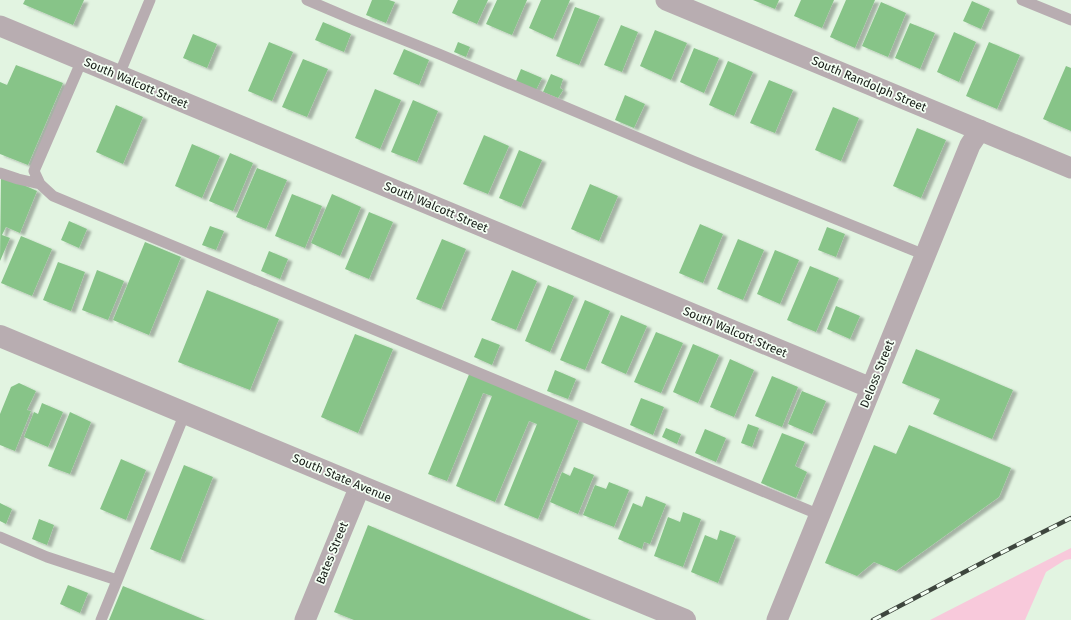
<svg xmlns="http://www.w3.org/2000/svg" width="1071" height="620" viewBox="0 0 1071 620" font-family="'Fira Sans',sans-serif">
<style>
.green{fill:#f8c9db}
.building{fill:#87c488;filter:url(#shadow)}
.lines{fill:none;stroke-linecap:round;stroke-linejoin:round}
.service{stroke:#b8adb1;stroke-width:11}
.minor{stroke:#b8adb1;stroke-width:21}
.tertiary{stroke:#b8adb1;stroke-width:22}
.rail-casing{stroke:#3e463e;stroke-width:4.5}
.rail{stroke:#f4fff4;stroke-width:3;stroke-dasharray:9;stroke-linecap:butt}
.labels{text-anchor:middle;stroke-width:3.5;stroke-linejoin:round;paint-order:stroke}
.street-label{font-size:12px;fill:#151b15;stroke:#f4fff4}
</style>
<defs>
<filter id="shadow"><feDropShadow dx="4.5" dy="2.5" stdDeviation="1" flood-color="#0004"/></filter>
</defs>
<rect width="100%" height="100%" fill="#e2f4e1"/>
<!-- green -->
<path class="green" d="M 1071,548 L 1071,559 L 1065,560 L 1046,572 L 1025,620 L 930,620 Z"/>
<!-- building -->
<path class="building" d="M 25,0 L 84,0 L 73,25 L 23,4 Z
M 372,0 L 389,0 L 395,2 L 386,23 L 366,15 Z
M 458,0 L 488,0 L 477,24 L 452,13 Z
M 497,0 L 527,0 L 512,35 L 486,24 Z
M 541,0 L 570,0 L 553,39 L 529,28 Z
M 753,0 L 779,0 L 775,9 Z
M 801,0 L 834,0 L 822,28 L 794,16 Z
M 846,0 L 875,0 L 855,48 L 830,37 Z
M 972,1 L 990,9 L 981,29 L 963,21 Z
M 881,2 L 906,13 L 888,57 L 862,46 Z
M 575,7 L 600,16 L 579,65 L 556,56 Z
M 323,22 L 351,34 L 344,52 L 315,40 Z
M 910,23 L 935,33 L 920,69 L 895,58 Z
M 621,25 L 638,32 L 622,72 L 604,65 Z
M 655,30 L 687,43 L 671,80 L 640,66 Z
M 954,32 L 976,42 L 959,82 L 937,72 Z
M 193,34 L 217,44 L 207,68 L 183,58 Z
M 269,42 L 293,52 L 272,101 L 248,91 Z
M 458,42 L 470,47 L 466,57 L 454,52 Z
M 989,42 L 1020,55 L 997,109 L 966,96 Z
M 694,48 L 719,58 L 704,93 L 680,82 Z
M 404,49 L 429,60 L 419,85 L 393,74 Z
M 303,59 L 328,69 L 307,117 L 282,107 Z
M 728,61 L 753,72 L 734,116 L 709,105 Z
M 16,65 L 63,83 L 28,165 L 0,154 L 0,82 L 7,85 Z
M 1066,66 L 1071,68 L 1071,131 L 1043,119 Z
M 521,69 L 542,78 L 536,90 L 516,81 Z
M 551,74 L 563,79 L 560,88 L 563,90 L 558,98 L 543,92 Z
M 769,80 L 793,90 L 775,133 L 750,123 Z
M 375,89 L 401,100 L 380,149 L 355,138 Z
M 625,95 L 645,104 L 634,128 L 615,120 Z
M 413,100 L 438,111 L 417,162 L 391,152 Z
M 116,105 L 143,117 L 123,164 L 96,152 Z
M 833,107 L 859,118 L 841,161 L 815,150 Z
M 917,128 L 946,140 L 921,198 L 893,186 Z
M 484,135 L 509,146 L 488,194 L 463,184 Z
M 192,144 L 220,156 L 202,198 L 175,186 Z
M 519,150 L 542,160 L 521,207 L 499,198 Z
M 230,153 L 253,163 L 233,211 L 209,201 Z
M 257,168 L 287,180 L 266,229 L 236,217 Z
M 1,175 L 37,191 L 20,233 L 6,227 L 2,235 L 10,238 L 0,261 Z
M 590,184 L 618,196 L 599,241 L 571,229 Z
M 292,194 L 322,206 L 305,248 L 275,236 Z
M 332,194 L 361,207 L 340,256 L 311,243 Z
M 369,212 L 393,222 L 369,279 L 345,269 Z
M 69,221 L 87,229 L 79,248 L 61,240 Z
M 700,224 L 723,234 L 703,283 L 679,273 Z
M 210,226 L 224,231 L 216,250 L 202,245 Z
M 827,227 L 845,234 L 836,257 L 818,250 Z
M 21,236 L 52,249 L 32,296 L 1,283 Z
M 442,239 L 466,249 L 441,309 L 416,299 Z
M 738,239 L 764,250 L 743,300 L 717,289 Z
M 145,242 L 181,257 L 149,335 L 113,320 Z
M 775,250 L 799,260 L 780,304 L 757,294 Z
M 269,251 L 288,259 L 280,279 L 261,271 Z
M 58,262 L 85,272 L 71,311 L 43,300 Z
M 810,266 L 839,278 L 816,332 L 787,320 Z
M 97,270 L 124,281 L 108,320 L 82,310 Z
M 512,270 L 537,281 L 516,330 L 491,320 Z
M 548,285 L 574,296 L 550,352 L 525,341 Z
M 207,290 L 279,319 L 250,390 L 178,362 Z
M 585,300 L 610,311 L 585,370 L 560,360 Z
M 836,306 L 860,316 L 850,339 L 827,329 Z
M 621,315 L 647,326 L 626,374 L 601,363 Z
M 656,332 L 683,343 L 661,393 L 634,382 Z
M 355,334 L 393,349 L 358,433 L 321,417 Z
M 482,338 L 500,345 L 492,365 L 474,357 Z
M 693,344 L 719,355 L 698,403 L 673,392 Z
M 916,349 L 1013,390 L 992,439 L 933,414 L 940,399 L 902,383 Z
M 730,359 L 754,370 L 734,417 L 710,407 Z
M 555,370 L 576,379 L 568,399 L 547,391 Z
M 470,372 L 580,417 L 538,519 L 504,505 L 537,424 L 529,421 L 495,502 L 456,486 L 492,396 L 483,393 L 447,481 L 428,474 Z
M 772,376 L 798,387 L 782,427 L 755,416 Z
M 19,383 L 36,391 L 27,410 L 31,411 L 15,451 L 0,445 L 0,414 L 11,387 Z
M 802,391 L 826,401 L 812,434 L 788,424 Z
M 641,398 L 664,407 L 653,435 L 630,425 Z
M 42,403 L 63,412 L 48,447 L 24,437 L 34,412 L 38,414 Z
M 70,412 L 91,422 L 70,474 L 48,466 Z
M 748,424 L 759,428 L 752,447 L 741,443 Z
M 909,425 L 1011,468 L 999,497 L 896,571 L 874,562 L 857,576 L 825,563 L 874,445 L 896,454 Z
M 666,428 L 681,434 L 677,444 L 662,437 Z
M 705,429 L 726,438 L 716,462 L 695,453 Z
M 782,433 L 805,442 L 795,466 L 807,472 L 796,498 L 761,483 Z
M 121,459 L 146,470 L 126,520 L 100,509 Z
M 184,465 L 213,477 L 180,561 L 150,549 Z
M 574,467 L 594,475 L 578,514 L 550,502 L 562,472 L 570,476 Z
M 609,482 L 629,490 L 614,527 L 583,515 L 595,485 L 606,489 Z
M 646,496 L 666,504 L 650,544 L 644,542 L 642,549 L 618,539 L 633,503 L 642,507 Z
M 0,503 L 12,509 L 6,524 L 0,521 Z
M 683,512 L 701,519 L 683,567 L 654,556 L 668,517 L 680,522 Z
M 39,519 L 54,525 L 47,545 L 32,539 Z
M 368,525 L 591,620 L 354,620 L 334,612 Z
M 720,530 L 736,536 L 718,583 L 691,572 L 705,535 L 717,540 Z
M 68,585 L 88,593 L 80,613 L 60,604 Z
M 123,586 L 205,620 L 109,620 Z"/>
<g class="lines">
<!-- service -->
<path class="service" d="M 307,0 L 354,20 L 439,54 L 693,161 L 925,255
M 1022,0 L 1071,20
M 82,60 L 34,171 L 40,184 L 53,196 L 820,515
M 119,75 L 150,0
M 0,173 L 18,179 L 40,184
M 0,537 L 47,557 L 117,580
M 101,620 L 185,413"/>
<!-- minor -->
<path class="minor" d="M 666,0 L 1071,168
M 0,26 L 871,388
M 305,620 L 360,486
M 777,620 L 970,145 L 980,130"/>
<!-- tertiary -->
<path class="tertiary" d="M 0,336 L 360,486 L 685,620"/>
<!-- rail casing -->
<g class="rail-casing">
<path id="rail" d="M 873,620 L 995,556 L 1071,518"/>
</g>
<!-- rail -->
<use href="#rail" class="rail"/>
</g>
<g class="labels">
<!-- street labels -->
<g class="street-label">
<text transform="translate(136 83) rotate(23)" y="4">South Walcott Street</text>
<text transform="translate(869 84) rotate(23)" y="4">South Randolph Street</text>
<text transform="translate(436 207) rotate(23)" y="4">South Walcott Street</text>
<text transform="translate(735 332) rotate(23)" y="4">South Walcott Street</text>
<text transform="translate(877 374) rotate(-68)" y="4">Deloss Street</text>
<text transform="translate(342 478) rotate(23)" y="4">South State Avenue</text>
<text transform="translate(332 553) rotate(-68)" y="4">Bates Street</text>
</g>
</g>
</svg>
